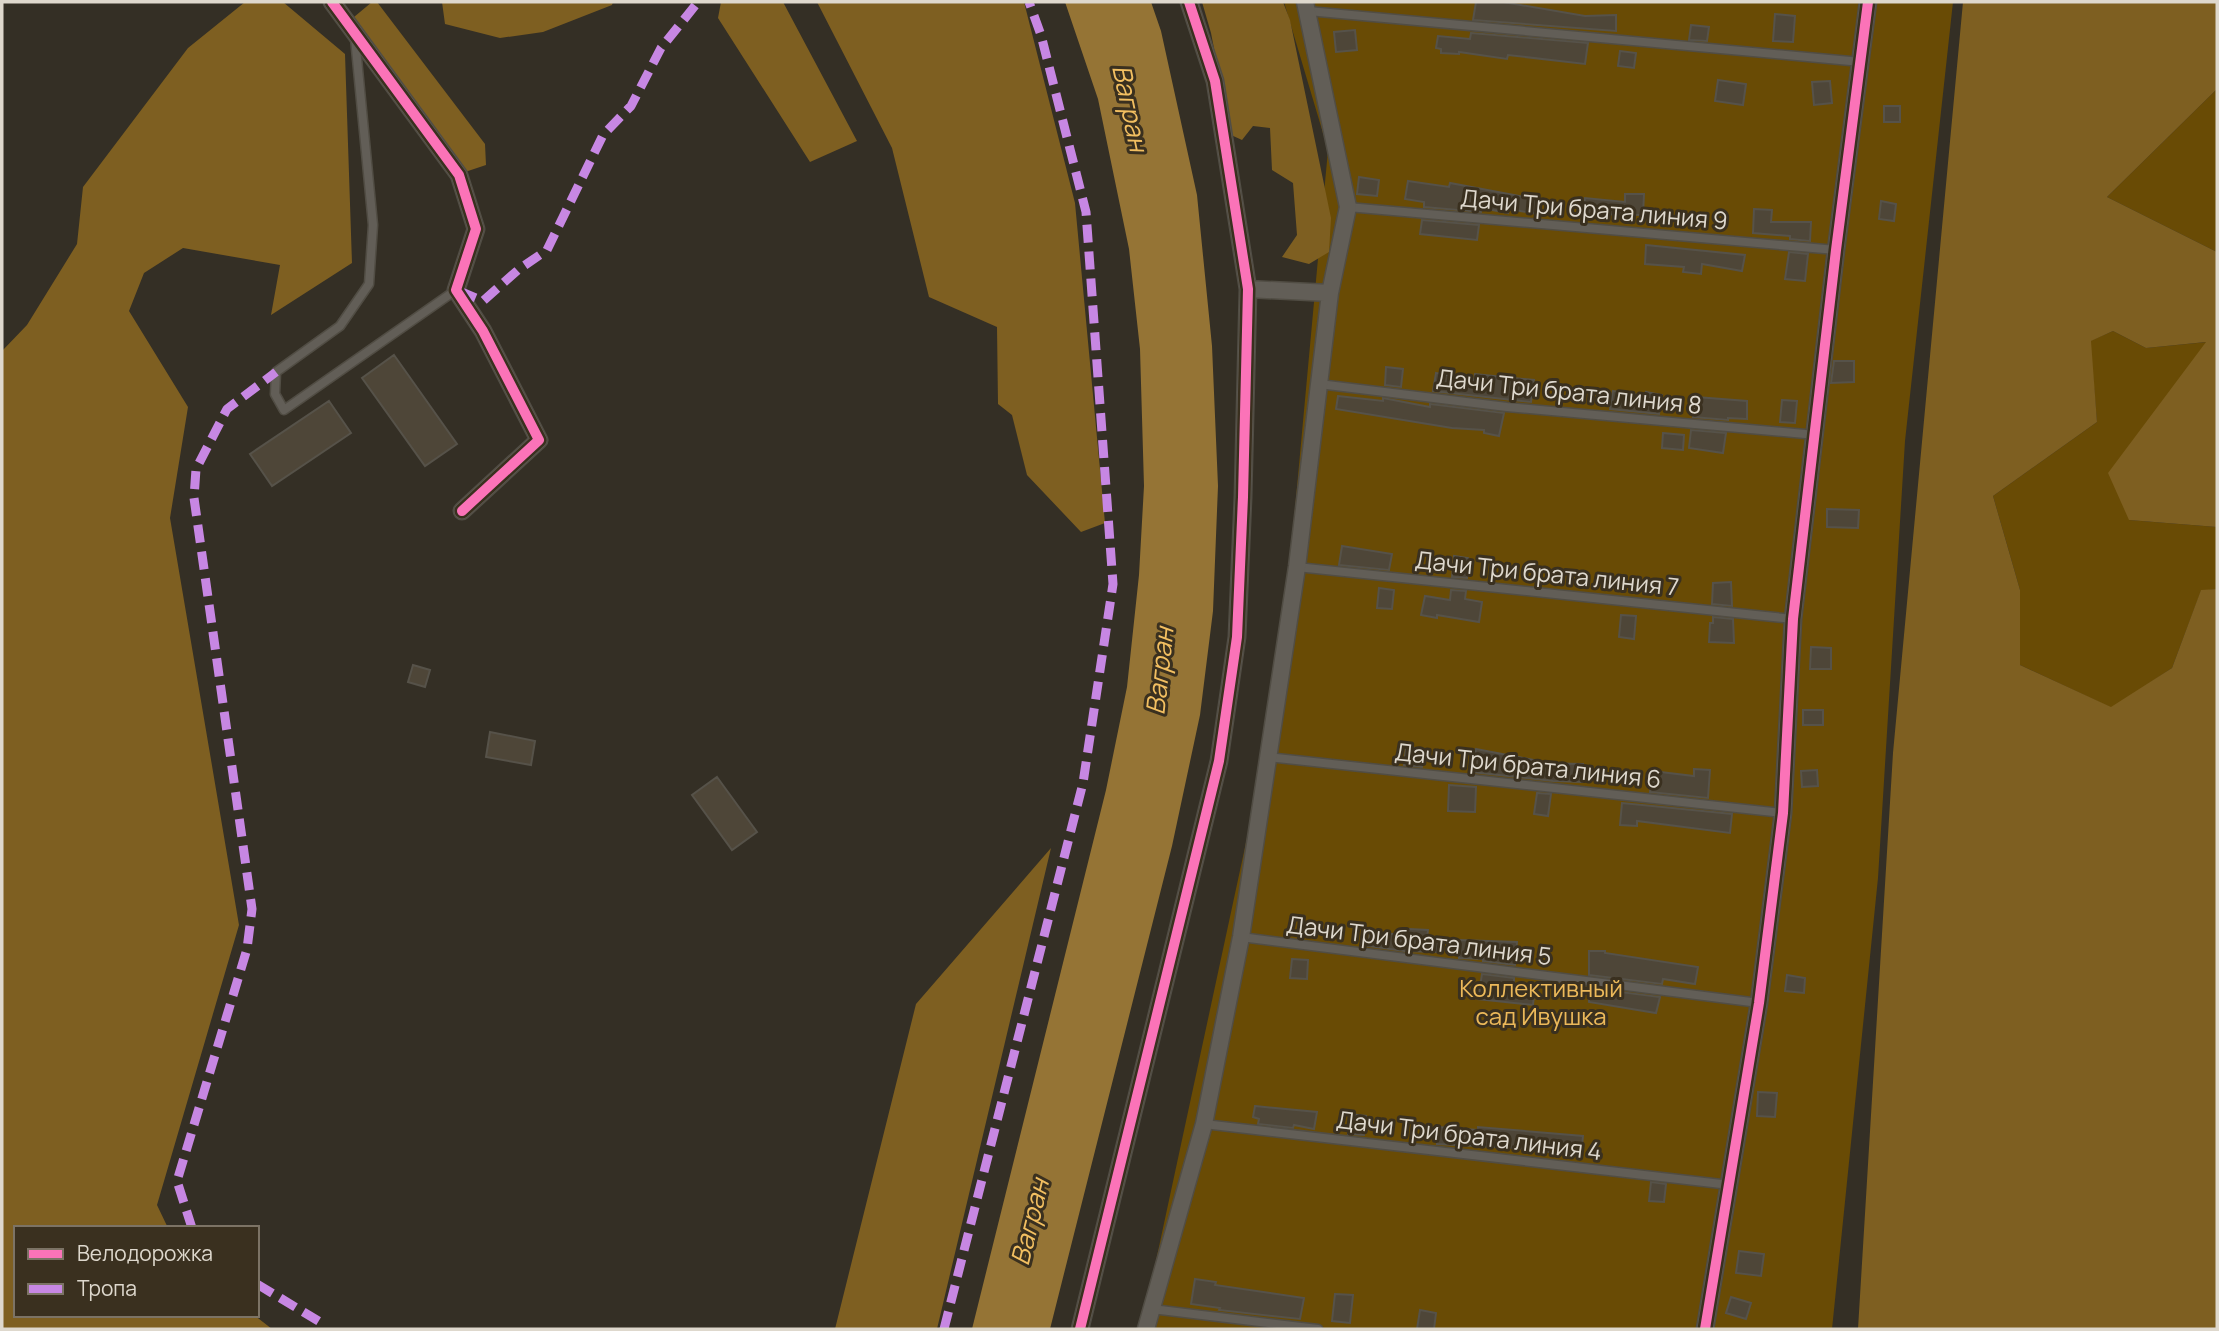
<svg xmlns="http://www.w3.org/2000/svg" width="2219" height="1331" viewBox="0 0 2219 1331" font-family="Manrope,sans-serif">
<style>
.green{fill:#694b05}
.forest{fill:#7e5f21}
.water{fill:#957435}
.building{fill:#4e4638;stroke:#565249;stroke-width:2}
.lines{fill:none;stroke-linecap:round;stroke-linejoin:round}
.lane-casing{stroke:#514d44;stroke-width:11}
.street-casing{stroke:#514d44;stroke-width:19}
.lane{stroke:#625e57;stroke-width:8}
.street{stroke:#625e57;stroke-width:16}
.quiet{stroke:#c787e3;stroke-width:9;stroke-dasharray:18 9;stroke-linecap:butt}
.cycleway-casing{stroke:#3a301f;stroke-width:15}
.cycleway{stroke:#fb73b8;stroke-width:10}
.labels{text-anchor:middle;stroke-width:6;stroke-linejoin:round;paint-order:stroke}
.street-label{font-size:24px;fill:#ded8cd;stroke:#3a301f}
.park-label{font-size:24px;fill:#ecb95a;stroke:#3a301f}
.water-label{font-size:26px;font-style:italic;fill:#f2bf61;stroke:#3a301f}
</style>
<rect width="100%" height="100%" fill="#342f25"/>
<!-- green -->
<path class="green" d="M 1284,2 L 1953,2 L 1905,441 L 1878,878 L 1832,1329 L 1139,1329 L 1146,1307 L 1253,810 L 1291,552 L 1328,150 Z
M 2217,89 L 2217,252 L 2107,197 Z
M 2113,331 L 2146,348 L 2207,342 L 2129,520 L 2217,527 L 2217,589 L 2201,591 L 2172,668 L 2112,708 L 2020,665 L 2020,590 L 1993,496 L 2097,422 L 2090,341 Z"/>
<!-- forest -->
<path class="forest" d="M 245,2 L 283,2 L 345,54 L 352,263 L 271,315 L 280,265 L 183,248 L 144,273 L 129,311 L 188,407 L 170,518 L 239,925 L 157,1205 L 168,1228 L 16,1228 L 16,1315 L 254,1315 L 272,1329 L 2,1329 L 2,351 L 27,325 L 77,244 L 83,187 L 188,48 Z
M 372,2 L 377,2 L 485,144 L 486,165 L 465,172 L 354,17 Z
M 442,2 L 613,2 L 612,5 L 543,32 L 500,38 L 445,24 Z
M 721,2 L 783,2 L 857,141 L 810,162 L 718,18 Z
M 817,2 L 1024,2 L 1075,203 L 1105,523 L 1081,532 L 1027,475 L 1012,415 L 998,404 L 997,327 L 929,297 L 892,148 Z
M 1202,2 L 1283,2 L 1290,20 L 1331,218 L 1329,252 L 1309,264 L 1282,257 L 1297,235 L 1293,183 L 1272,170 L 1270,128 L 1253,126 L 1242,140 L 1231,135 L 1211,33 Z
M 1963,2 L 2217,2 L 2217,89 L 2107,197 L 2217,252 L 2217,527 L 2129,520 L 2108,473 L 2206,342 L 2146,348 L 2113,331 L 2091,341 L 2097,422 L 1993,496 L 2020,590 L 2020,665 L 2111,707 L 2172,668 L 2201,590 L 2217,589 L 2217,1329 L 1858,1329 L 1893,753 Z
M 1051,848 L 937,1329 L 835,1329 L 916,1004 Z"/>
<!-- water -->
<path class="water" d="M 1065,2 L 1151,2 L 1161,31 L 1197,195 L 1212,346 L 1218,486 L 1213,611 L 1200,715 L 1172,846 L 1050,1329 L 972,1329 L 1106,790 L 1127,687 L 1139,575 L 1144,486 L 1140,349 L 1129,249 L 1098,99 Z"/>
<!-- building -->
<path class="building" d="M 1476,2 L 1503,2 L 1585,16 L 1616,15 L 1616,31 L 1473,20 Z
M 1775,14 L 1795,16 L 1793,42 L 1773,41 Z
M 1691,25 L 1709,27 L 1707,41 L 1689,40 Z
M 1355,30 L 1357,50 L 1336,52 L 1334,32 Z
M 1471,33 L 1588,43 L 1585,64 L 1508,55 L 1507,59 L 1459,52 L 1459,54 L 1441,53 L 1441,49 L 1436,48 L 1438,36 L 1470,39 Z
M 1620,51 L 1636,53 L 1634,68 L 1618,66 Z
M 1718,80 L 1746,84 L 1743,105 L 1715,101 Z
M 1830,81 L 1832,103 L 1814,105 L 1812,82 Z
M 1884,106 L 1900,106 L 1900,122 L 1884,122 Z
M 1359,177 L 1379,180 L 1377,196 L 1357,194 Z
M 1408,181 L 1449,187 L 1450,183 L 1541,200 L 1538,214 L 1509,209 L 1508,213 L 1482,208 L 1481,212 L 1424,207 L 1424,202 L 1405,199 Z
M 1625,194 L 1644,194 L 1643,215 L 1583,214 L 1585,198 L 1625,202 Z
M 1881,201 L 1896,204 L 1894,221 L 1879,219 Z
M 1754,209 L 1772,210 L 1771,222 L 1811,222 L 1810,241 L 1790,239 L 1790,236 L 1753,233 Z
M 1422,220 L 1479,225 L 1477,240 L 1420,234 Z
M 1646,245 L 1745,255 L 1742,271 L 1702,264 L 1701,274 L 1683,272 L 1684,267 L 1645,264 Z
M 1789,252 L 1808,254 L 1805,281 L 1785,279 Z
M 394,355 L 457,444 L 425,466 L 362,378 Z
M 1834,361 L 1854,361 L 1854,382 L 1831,383 Z
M 1386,367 L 1403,369 L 1401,387 L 1385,385 Z
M 1436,373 L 1474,380 L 1475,374 L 1534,380 L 1531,402 L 1433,391 Z
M 1613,391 L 1645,396 L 1646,392 L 1662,395 L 1659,414 L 1610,409 Z
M 1338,396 L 1383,401 L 1383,398 L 1430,407 L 1430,404 L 1504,413 L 1499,436 L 1484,433 L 1484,430 L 1452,428 L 1336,409 Z
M 1696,397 L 1747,401 L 1747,419 L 1728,418 L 1728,420 L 1693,417 Z
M 1782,400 L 1797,401 L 1795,423 L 1780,422 Z
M 329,401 L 351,433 L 272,486 L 250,454 Z
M 1691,430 L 1726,433 L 1723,453 L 1689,448 Z
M 1663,433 L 1684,435 L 1683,450 L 1662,448 Z
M 1827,509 L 1859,510 L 1858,528 L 1827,527 Z
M 1342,546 L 1392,554 L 1389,570 L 1339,565 Z
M 1454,556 L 1468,558 L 1467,578 L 1452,577 Z
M 1731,582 L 1732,606 L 1712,604 L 1713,583 Z
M 1379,588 L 1394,590 L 1392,609 L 1377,608 Z
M 1451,590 L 1466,591 L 1465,599 L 1482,602 L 1479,622 L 1437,615 L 1437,618 L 1421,615 L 1425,596 L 1450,600 Z
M 1621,615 L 1636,616 L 1634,639 L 1619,637 Z
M 1713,617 L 1733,619 L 1734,643 L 1709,642 L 1710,623 L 1713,623 Z
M 1811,647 L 1831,648 L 1831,669 L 1810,669 Z
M 413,665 L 430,670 L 425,687 L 408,682 Z
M 1803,710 L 1823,710 L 1823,725 L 1803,725 Z
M 490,732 L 535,741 L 531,765 L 486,757 Z
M 1406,747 L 1424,749 L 1422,767 L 1404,765 Z
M 1476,749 L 1534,760 L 1534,763 L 1583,764 L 1582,782 L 1553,781 L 1472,772 Z
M 1694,769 L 1710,770 L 1708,798 L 1650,792 L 1653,771 L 1694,776 Z
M 1817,770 L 1818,786 L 1802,787 L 1801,771 Z
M 717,777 L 757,832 L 732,850 L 692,795 Z
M 1449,785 L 1476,787 L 1475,812 L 1448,811 Z
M 1537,793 L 1551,794 L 1548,816 L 1534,814 Z
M 1622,803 L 1732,814 L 1730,833 L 1637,821 L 1637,826 L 1620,825 Z
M 1409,929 L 1428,930 L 1427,938 L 1438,939 L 1437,952 L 1404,951 L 1368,946 L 1370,931 L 1409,936 Z
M 1459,940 L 1517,942 L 1515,965 L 1483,961 L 1483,959 L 1459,958 Z
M 1589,951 L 1605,951 L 1605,953 L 1698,967 L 1695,984 L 1663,979 L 1662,984 L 1589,975 Z
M 1292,959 L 1308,960 L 1307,979 L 1290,978 Z
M 1482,974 L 1514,978 L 1514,984 L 1535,986 L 1533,1005 L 1478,999 Z
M 1787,975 L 1805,978 L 1804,993 L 1785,991 Z
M 1589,988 L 1660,997 L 1656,1013 L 1589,1002 Z
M 1758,1092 L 1777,1093 L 1775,1117 L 1757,1116 Z
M 1255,1106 L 1317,1112 L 1314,1129 L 1294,1125 L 1293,1128 L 1258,1124 L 1259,1119 L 1253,1117 Z
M 1349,1114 L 1366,1116 L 1364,1135 L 1348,1134 Z
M 1438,1127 L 1478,1130 L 1478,1127 L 1583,1136 L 1581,1156 L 1515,1148 L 1437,1144 Z
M 1651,1182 L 1666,1184 L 1664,1202 L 1649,1201 Z
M 1739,1251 L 1764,1254 L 1761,1276 L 1736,1273 Z
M 1195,1279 L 1216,1282 L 1215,1285 L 1304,1298 L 1300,1319 L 1219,1310 L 1220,1308 L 1191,1304 Z
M 1335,1294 L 1353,1295 L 1350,1323 L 1332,1321 Z
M 1731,1297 L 1751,1303 L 1746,1319 L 1726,1313 Z
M 1420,1310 L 1436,1313 L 1434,1329 L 1417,1329 Z"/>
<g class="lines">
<!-- lane casing -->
<g class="lane-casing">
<path id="lane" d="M 1308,11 L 1861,62
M 355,38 L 373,225 L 369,284 L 340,326 L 276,372 L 275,394 L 284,410 L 456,290
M 1348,207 L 1836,250
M 1319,384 L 1507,407 L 1816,435
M 1297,567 L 1793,619
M 1268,757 L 1783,813
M 1241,937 L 1759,1003
M 1204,1124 L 1730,1185
M 1152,1309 L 1318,1329"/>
</g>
<!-- street casing -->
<g class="street-casing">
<path id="street" d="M 332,2 L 459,175 L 476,229 L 456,290 L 483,331 L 539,440 L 462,511
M 1248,289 L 1330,293
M 1080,1329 L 1219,761 L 1237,637 L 1243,497 L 1248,289 L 1215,81 L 1189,2
M 1146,1329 L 1204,1124 L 1241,937 L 1297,567 L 1330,293 L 1348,207 L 1305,2
M 1705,1329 L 1759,1003 L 1783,813 L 1793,619 L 1836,250 L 1868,2"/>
</g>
<!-- lane -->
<use href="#lane" class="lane"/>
<!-- street -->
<use href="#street" class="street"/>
<!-- quiet -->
<path class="quiet" d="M 459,291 L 483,301 L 518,270 L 547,250 L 603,135 L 631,106 L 661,48 L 698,2
M 192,1228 L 177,1181 L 247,949 L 252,909 L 194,498 L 196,469 L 227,409 L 276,372
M 257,1284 L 320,1322 L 319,1329
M 944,1329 L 1083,783 L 1113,584 L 1086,212 L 1041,35 L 1029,2"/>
<!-- cycleway casing -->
<g class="cycleway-casing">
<path id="cycleway" d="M 332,2 L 459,175 L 476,229 L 456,290 L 483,331 L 539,440 L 462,511
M 1080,1329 L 1219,761 L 1237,637 L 1243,497 L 1248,289 L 1215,81 L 1189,2
M 1705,1329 L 1759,1003 L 1783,813 L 1793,619 L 1836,250 L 1868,2"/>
</g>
<!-- cycleway -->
<use href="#cycleway" class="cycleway"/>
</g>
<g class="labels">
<!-- street labels -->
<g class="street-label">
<text transform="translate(1594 210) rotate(5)" y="8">Дачи Три брата линия 9</text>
<text transform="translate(1569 392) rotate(6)" y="8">Дачи Три брата линия 8</text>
<text transform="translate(1547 574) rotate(6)" y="8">Дачи Три брата линия 7</text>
<text transform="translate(1528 766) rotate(6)" y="8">Дачи Три брата линия 6</text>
<text transform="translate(1419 941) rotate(7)" y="8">Дачи Три брата линия 5</text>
<text transform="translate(1469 1136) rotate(7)" y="8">Дачи Три брата линия 4</text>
</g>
<!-- park labels -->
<g class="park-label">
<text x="1541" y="997">Коллективный<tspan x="1541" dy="28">сад Ивушка</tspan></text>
</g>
<!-- water labels -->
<g class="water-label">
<text transform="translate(1130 108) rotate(78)" y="9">Вагран</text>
<text transform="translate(1160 671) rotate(-84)" y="9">Вагран</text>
<text transform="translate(1030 1222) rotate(-76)" y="9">Вагран</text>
</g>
</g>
<!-- border -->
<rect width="2219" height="1331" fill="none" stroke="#ded8cd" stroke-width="7"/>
<!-- legend -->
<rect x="14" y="1226" width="245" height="91" fill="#3a301f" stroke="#7c7365" stroke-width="2"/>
<rect x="28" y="1249" width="35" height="10" fill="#fb73b8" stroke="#7c7365" stroke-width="2"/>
<text x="77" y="1261" font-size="21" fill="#ded8cd">Велодорожка</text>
<rect x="28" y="1284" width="35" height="10" fill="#c787e3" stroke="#7c7365" stroke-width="2"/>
<text x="77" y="1296" font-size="21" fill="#ded8cd">Тропа</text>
</svg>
